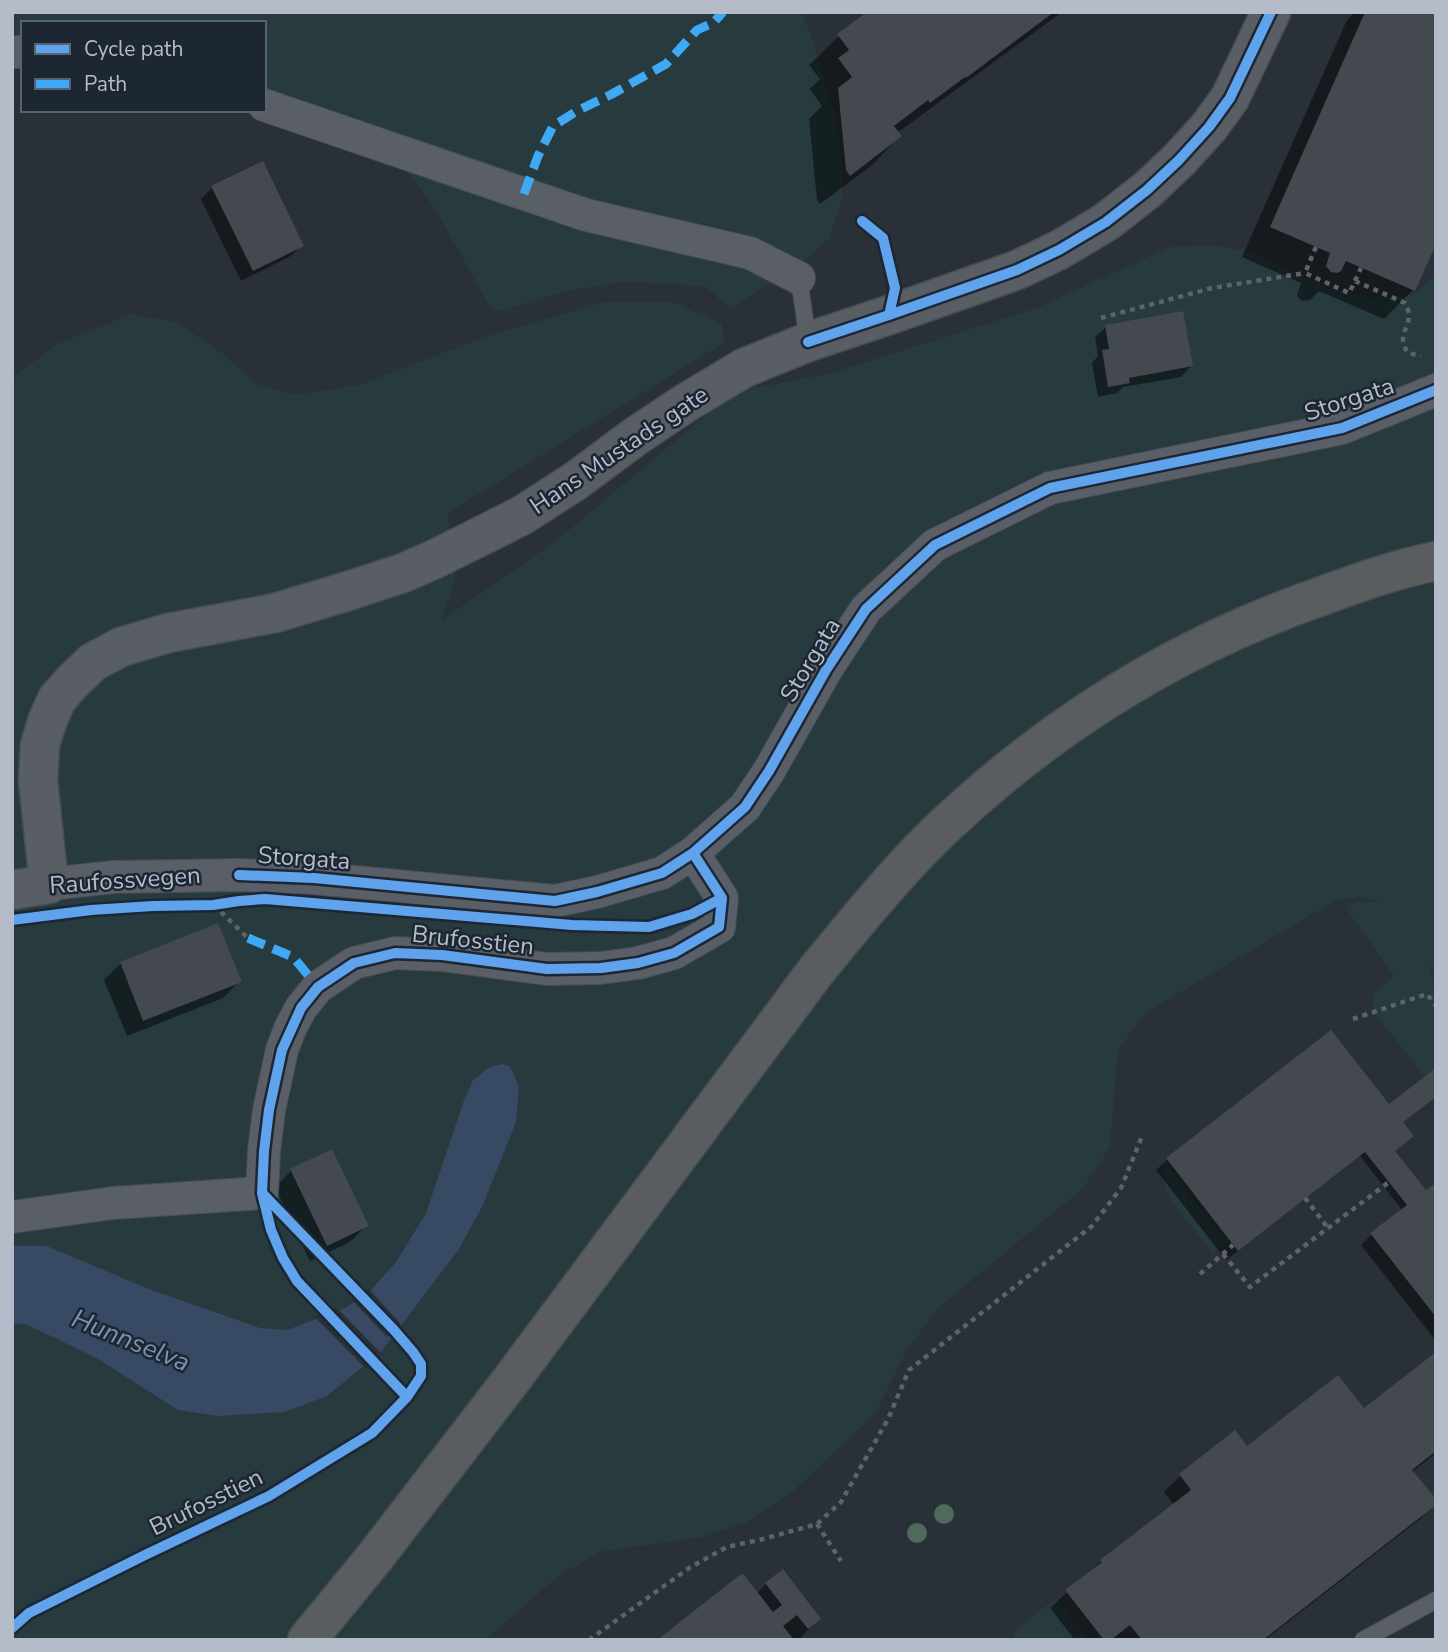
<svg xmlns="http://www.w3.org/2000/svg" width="1448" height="1652" viewBox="0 0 1448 1652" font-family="'Nunito Sans',sans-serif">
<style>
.green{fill:#273a3e}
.water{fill:#384963}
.pier{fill:#2a3038}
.shadow{fill:#0007}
.building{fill:#444950}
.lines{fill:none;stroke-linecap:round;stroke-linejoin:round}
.lane-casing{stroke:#484c53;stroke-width:18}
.street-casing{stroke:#484c53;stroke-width:34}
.secondary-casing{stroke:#484c53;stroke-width:41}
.highway-casing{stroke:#474c53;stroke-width:41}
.path{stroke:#5d636a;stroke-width:4.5;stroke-dasharray:5 5;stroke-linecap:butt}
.lane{stroke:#5a5e66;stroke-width:16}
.street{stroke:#5a5e66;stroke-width:32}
.secondary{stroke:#595d64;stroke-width:38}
.highway{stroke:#5a5d60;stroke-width:38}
.quiet{stroke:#3fa9f5;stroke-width:9;stroke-dasharray:18 9;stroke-linecap:butt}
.cycleway-casing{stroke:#1d2633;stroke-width:15}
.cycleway{stroke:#60a3ed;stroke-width:10}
.tree{fill:#4e6a5a}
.labels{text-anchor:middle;stroke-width:5;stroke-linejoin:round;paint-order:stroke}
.street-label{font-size:24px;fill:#b4bcc9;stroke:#1d2633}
.water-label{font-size:26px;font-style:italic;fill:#7c92b1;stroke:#1d2633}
</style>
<rect width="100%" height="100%" fill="#2a3038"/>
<!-- green -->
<path class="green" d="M 12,12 L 802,12 L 811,35 L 835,116 L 842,158 L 842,200 L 829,238 L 801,264 L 730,309 L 705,286 L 626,282 L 565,291 L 502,311 L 490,307 L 434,207 L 406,170 L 264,103 L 264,23 L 23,23 L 23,45 L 12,44 Z
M 1212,245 L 1253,252 L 1333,290 L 1372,298 L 1412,295 L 1436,275 L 1436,972 L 1427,964 L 1436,986 L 1436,1090 L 1373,1012 L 1373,995 L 1394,976 L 1346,908 L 1357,901 L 1381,902 L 1358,897 L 1335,901 L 1145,1013 L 1118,1050 L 1110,1147 L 1083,1188 L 936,1310 L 908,1349 L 876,1413 L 789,1495 L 747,1522 L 703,1537 L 600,1552 L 557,1577 L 486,1640 L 12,1640 L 12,1323 L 28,1325 L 99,1359 L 178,1410 L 381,1352 L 473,1080 L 464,1100 L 426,1213 L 396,1262 L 369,1292 L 347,1307 L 287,1330 L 260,1328 L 149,1289 L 47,1246 L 12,1246 L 12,378 L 57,344 L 131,314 L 176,322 L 222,353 L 255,383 L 293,395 L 359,385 L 487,336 L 604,302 L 673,302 L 722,324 L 725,342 L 448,513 L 455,581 L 442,620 L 556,541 L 727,398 L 739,386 L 761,387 L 831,373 L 1037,308 L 1170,247 Z
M 1162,1159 L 1226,1242 L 1213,1254 L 1166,1194 Z
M 1056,1598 L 1088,1640 L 1013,1640 L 1015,1631 Z"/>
<!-- water -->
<path class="water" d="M 503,1064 L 510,1067 L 519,1086 L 516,1122 L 483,1205 L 459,1249 L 381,1352 L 327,1396 L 285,1412 L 218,1416 L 178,1410 L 98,1359 L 28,1325 L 12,1323 L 12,1246 L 47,1246 L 149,1289 L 260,1328 L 287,1330 L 347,1307 L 369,1292 L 396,1262 L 426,1213 L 464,1100 L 473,1080 L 490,1067 Z"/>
<!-- pier -->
<path class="pier" d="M 368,1288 L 401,1324 L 387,1337 L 352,1300 Z
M 336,1307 L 383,1355 L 366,1369 L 314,1316 Z"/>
<!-- shadow -->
<path class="shadow" d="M 870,12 L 1062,12 L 897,133 L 900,136 L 871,166 L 820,204 L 817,200 L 809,119 L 822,106 L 810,89 L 820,79 L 809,65 L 839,36 Z
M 1355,12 L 1425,12 L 1431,15 L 1436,12 L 1436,239 L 1413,290 L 1384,319 L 1319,291 L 1310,300 L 1302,301 L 1297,296 L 1301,283 L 1242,257 L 1347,20 Z
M 212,188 L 302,245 L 291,256 L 241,281 L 201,199 Z
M 1106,327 L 1191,366 L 1181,377 L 1123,387 L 1117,393 L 1098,397 L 1092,363 L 1098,356 L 1095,337 Z
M 121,963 L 240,981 L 223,998 L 127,1036 L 104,980 Z
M 1330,1032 L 1401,1123 L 1393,1152 L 1425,1193 L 1436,1184 L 1436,1341 L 1361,1245 L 1372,1234 L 1402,1210 L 1360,1156 L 1226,1260 L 1156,1170 L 1167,1160 Z
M 291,1171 L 367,1225 L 350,1242 L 310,1261 L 275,1187 Z
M 1436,1355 L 1436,1453 L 1412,1472 L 1436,1503 L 1420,1519 L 1265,1640 L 1075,1640 L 1050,1608 L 1101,1561 L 1174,1505 L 1164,1492 L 1180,1476 L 1364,1411 Z
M 766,1584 L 819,1619 L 798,1640 L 660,1640 L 756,1594 Z"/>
<!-- building -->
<path class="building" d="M 867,12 L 1054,12 L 966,78 L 965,77 L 930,103 L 928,100 L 894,126 L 902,136 L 850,176 L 846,170 L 838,88 L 852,77 L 838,58 L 849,50 L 837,34 Z
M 1365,12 L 1429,12 L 1436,15 L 1436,244 L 1415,291 L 1346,261 L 1341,271 L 1337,273 L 1331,272 L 1326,266 L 1330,253 L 1270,227 Z
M 263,161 L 304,246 L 253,271 L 211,186 Z
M 1183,311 L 1193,366 L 1129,378 L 1130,383 L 1108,387 L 1102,350 L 1109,349 L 1105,325 Z
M 218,923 L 242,982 L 143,1021 L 120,962 Z
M 1331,1030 L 1389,1104 L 1436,1068 L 1436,1097 L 1403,1122 L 1414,1136 L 1395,1151 L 1426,1190 L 1436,1183 L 1436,1317 L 1370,1233 L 1407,1205 L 1365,1152 L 1238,1251 L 1166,1158 Z
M 332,1149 L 369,1226 L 327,1246 L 290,1169 Z
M 1436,1352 L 1436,1451 L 1412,1470 L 1436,1499 L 1436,1505 L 1263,1640 L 1142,1640 L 1130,1625 L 1111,1640 L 1104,1640 L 1065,1590 L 1102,1562 L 1100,1560 L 1191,1490 L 1179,1474 L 1235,1430 L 1247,1446 L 1338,1375 L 1364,1408 Z
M 783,1569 L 821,1619 L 808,1629 L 797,1615 L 783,1626 L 794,1640 L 657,1640 L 741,1574 L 742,1575 L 743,1574 L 773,1612 L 782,1605 L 765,1583 Z"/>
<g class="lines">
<!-- lane casing -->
<g class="lane-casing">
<path id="lane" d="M 799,278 L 808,341
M 1363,1640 L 1436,1600"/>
</g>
<!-- street casing -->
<g class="street-casing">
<path id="street" d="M 12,52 L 23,52
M 264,105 L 586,215 L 750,253 L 799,278
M 49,884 L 114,877 L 239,875 L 314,878 L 555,901 L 597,892 L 662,873 L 693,853 L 745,807 L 769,771 L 826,670 L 866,609 L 935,545 L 1050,488 L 1342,428 L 1436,390
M 12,1217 L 113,1203 L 262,1193 L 264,1151 L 269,1110 L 282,1050 L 290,1029 L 301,1008 L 318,987 L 354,963 L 395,953 L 442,955 L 547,969 L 601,968 L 638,963 L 674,953 L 719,927 L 722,898 L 693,853"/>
</g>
<!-- secondary casing -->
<g class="secondary-casing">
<path id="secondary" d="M 12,890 L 49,884 L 38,780 L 40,745 L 47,722 L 57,699 L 73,681 L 93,662 L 121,647 L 168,633 L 275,613 L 348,591 L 403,573 L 435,559 L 521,516 L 574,482 L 636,436 L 684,404 L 744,368 L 808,342 L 889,315 L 1017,270 L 1059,250 L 1106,222 L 1147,190 L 1179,160 L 1209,127 L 1230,98 L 1271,12"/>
</g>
<!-- highway casing -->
<g class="highway-casing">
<path id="highway" d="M 307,1640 L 375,1557 L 512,1379 L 816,971 C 853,926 890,880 931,839 C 1042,731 1173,648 1319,597 C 1357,583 1396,569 1436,561"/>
</g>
<!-- path -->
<path class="path" d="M 1316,247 L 1305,273 L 1349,293 L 1355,281 L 1405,303 C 1418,326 1393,331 1408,353 L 1421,356
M 1355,281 L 1361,268
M 1101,318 L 1212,288 L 1305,273
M 221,912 L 248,938
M 1353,1019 L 1427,994 L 1436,1006
M 1305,1198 L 1328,1228
M 1223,1254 L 1250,1287 L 1389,1182
M 1200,1274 L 1233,1245
M 817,1524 L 841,1561
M 589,1640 L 689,1568 L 727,1547 L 763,1539 L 817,1524 L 841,1502 L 888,1419 L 909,1370 L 1092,1226 L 1121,1188 L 1143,1134"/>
<!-- lane -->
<use href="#lane" class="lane"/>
<!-- street -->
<use href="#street" class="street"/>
<!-- secondary -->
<use href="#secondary" class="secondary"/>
<!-- highway -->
<use href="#highway" class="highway"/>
<!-- quiet -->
<path class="quiet" d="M 524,194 L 538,156 L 553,126 L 577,111 L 612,94 L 666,64 L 697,30 L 713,23 L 723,12
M 248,938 L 293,957 L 318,987"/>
<!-- cycleway casing -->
<g class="cycleway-casing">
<path id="cycleway" d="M 862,221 L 883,238 L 895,288 L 889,315
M 808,342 L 889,315 L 1017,270 L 1059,250 L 1106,222 L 1147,190 L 1179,160 L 1209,127 L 1230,98 L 1271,12
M 239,875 L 314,878 L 555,901 L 597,892 L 662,873 L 693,853 L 745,807 L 769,771 L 826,670 L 866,609 L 935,545 L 1050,488 L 1342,428 L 1436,390
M 12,920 L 91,910 L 153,906 L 213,905 L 239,901 L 265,899 L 572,925 L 649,927 L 692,914 L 722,898
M 407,1397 L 297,1281 L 283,1258 L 271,1230 L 262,1193 L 264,1151 L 269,1110 L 282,1050 L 301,1008 L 318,987 L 354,963 L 395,953 L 442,955 L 547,969 L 601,968 L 638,963 L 674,953 L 719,927 L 722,898 L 693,853
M 12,1628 L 29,1613 L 145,1555 L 269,1496 L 372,1433 L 407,1397 L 421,1376 L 421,1364 L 413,1352 L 394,1330 L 262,1193"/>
</g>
<!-- cycleway -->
<use href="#cycleway" class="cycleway"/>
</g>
<!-- trees -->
<g class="tree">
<circle cx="944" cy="1514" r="10"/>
<circle cx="917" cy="1533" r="10"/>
</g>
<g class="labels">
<!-- street labels -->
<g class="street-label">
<text transform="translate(1349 399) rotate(-18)" y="8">Storgata</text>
<text transform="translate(619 450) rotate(-34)" y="8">Hans Mustads gate</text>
<text transform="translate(810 660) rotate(-59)" y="8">Storgata</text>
<text transform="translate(304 858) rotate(4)" y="8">Storgata</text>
<text transform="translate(125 880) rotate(-4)" y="8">Raufossvegen</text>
<text transform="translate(473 940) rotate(6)" y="8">Brufosstien</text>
<text transform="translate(206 1502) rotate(-26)" y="8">Brufosstien</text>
</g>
<!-- water labels -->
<g class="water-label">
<text transform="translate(131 1340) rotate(22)" y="9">Hunnselva</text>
</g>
</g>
<!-- border -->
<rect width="1448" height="1652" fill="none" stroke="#b4bcc9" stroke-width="28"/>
<!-- legend -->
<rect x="21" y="21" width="245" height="91" fill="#1d2633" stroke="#59626f" stroke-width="2"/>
<rect x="35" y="44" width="35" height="10" fill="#60a3ed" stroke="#59626f" stroke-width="2"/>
<text x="84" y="56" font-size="21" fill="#b4bcc9">Cycle path</text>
<rect x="35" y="79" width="35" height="10" fill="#3fa9f5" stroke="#59626f" stroke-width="2"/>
<text x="84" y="91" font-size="21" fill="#b4bcc9">Path</text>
</svg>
